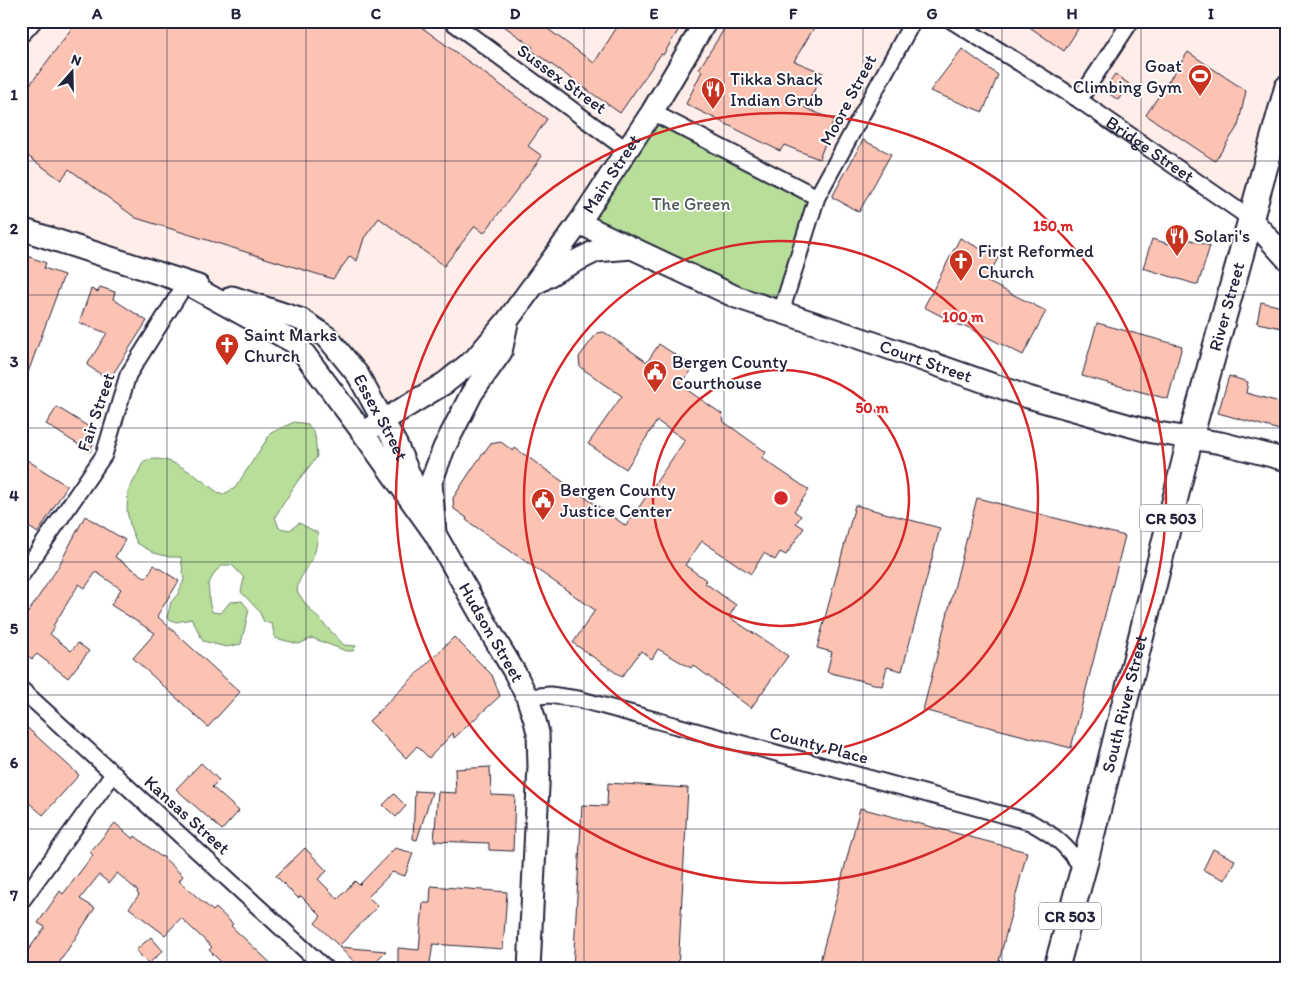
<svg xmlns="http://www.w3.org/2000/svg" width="1308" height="990" viewBox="0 0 1308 990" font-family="Itim,sans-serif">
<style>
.built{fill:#feede8}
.green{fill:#b8de9a;stroke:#6d806a}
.building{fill:#fcc3b3;stroke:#22223b}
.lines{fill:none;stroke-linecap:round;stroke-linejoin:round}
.street-casing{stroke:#22223b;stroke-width:19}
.secondary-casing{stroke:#22223b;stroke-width:25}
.primary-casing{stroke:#22223b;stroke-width:28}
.street{stroke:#fff;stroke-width:15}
.secondary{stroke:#fff;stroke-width:21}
.primary{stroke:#fff;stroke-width:24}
.grid{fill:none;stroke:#22223b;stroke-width:1;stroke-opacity:0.55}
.ring{fill:none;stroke:#d62828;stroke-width:2.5}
.labels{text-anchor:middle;stroke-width:4;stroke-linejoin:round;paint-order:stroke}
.shield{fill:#fff;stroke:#646476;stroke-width:1}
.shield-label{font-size:16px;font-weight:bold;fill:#22223b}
.poi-label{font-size:18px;fill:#22223b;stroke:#fff;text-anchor:start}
.street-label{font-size:18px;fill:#22223b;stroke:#fff}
.park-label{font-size:18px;fill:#4f5a58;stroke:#fff}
.centre{fill:#d62828;stroke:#fff;stroke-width:2.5}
.ring-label{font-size:15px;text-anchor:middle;font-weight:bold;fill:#d62828;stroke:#fff;stroke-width:4;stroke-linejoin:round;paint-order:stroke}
.neatline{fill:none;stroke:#22223b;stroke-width:2}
.grid-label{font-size:16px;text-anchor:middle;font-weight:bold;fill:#22223b}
</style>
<rect width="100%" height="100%" fill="#fff"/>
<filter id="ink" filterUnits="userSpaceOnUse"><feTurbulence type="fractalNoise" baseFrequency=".02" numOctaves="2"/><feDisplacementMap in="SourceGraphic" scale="10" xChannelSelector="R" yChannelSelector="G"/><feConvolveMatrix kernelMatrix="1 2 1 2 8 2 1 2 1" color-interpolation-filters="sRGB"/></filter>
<g filter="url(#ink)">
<!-- built -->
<path class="built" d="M 30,21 L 913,21 L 817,197 L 651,112 L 485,354 L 386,421 L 327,337 L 21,229 L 21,31 Z
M 952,21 L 1287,21 L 1287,88 L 1251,219 Z"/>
<!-- green -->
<path class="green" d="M 652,112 L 817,197 L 781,312 L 579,223 Z
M 294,422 L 308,424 L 315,435 L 317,457 L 297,482 L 275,517 L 279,528 L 290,530 L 299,523 L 318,533 C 317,545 315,555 309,565 C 302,577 299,577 297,591 L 307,606 L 344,645 L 356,646 L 353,651 L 346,651 L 312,638 L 299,644 L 275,638 L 272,624 L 264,622 L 259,611 L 241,592 L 244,578 L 232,565 L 223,565 L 215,572 L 208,585 C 210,595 208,603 212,612 L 221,613 L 230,602 L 242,601 L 249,610 L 241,644 L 226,647 L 203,641 L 192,619 L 176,622 L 167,618 L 171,602 L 178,594 L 184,580 L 181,557 L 170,557 L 154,553 L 137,543 L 131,529 L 127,511 L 128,492 L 144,461 C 172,451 200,481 222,495 L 235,488 L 271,433 Z"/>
<!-- building -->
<path class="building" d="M 77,21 L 413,21 L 547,119 L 528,146 L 542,156 L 484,233 L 475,226 L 444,266 L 379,218 L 364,238 L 357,261 L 350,256 L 333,279 L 136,218 L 69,169 L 61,180 L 21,151 L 21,97 Z
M 497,21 L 537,21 L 594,63 L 621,21 L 684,21 L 663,55 L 661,54 L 620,113 L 531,50 L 533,47 Z
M 733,21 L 818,21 L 794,61 L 823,73 L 805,108 L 834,120 L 819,159 L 784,145 L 780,151 L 686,104 L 702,71 L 699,69 L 726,26 L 729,28 Z
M 1021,21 L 1066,21 L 1078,29 L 1064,51 Z
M 962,49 L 998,75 L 983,112 L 930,91 Z
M 1188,52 L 1246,91 L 1238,126 L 1215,161 L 1146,115 Z
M 1115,74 L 1129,84 L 1118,100 L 1104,90 Z
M 863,140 L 891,154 L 859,212 L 832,197 Z
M 1172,234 L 1210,246 L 1198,285 L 1143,268 L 1152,239 L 1169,244 Z
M 960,238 L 998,258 L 986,281 L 1046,311 L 1023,355 L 963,325 L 962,327 L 924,307 Z
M 27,256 L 46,263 L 44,268 L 64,275 L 23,386 L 21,386 L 21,271 Z
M 100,287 L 115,292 L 113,299 L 147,321 L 109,380 L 87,365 L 107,333 L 79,323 L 91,289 L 98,292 Z
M 1261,302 L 1287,308 L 1287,329 L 1257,323 Z
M 1097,323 L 1182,346 L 1168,399 L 1082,376 Z
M 604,332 L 647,362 L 659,344 L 694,367 L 680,385 L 722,414 L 724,422 L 766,452 L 762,458 L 809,490 L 794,511 L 801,516 L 796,523 L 804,528 L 786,555 L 780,552 L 775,560 L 764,553 L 751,574 L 702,541 L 685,565 L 706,580 L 705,583 L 736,605 L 729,617 L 788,656 L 751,708 L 693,665 L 691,668 L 658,649 L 652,659 L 641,651 L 622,677 L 573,643 L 595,610 L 466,520 L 467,518 L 454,509 L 453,498 L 474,466 L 490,444 L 501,442 L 513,451 L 515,448 L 626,526 L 685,440 L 657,421 L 626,469 L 588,444 L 622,396 L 580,367 L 579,357 L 597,333 Z
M 1229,376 L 1248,382 L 1246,393 L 1287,404 L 1287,432 L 1218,413 Z
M 57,407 L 97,432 L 90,452 L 46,424 Z
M 21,456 L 67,486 L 38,533 L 21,522 Z
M 977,498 L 1125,536 L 1071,748 L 923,710 Z
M 855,505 L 940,528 L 902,671 L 887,667 L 882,686 L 827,672 L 832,652 L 817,648 Z
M 85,516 L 125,540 L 115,557 L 146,578 L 154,565 L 179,581 L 157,616 L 240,692 L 208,727 L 133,658 L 155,633 L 111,605 L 121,589 L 96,572 L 85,588 L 79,584 L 53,626 L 55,627 L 50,634 L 71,651 L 78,643 L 89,651 L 68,678 L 37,654 L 32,659 L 21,650 L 21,623 L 57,569 Z
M 454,637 L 492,675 L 500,696 L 454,738 L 453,733 L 429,758 L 417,746 L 406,758 L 369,721 Z
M 21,722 L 79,775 L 43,815 L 21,796 Z
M 201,763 L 219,780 L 212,787 L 239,811 L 222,830 L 176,789 Z
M 490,767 L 491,795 L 515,796 L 513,851 L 489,850 L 489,843 L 434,841 L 438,792 L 456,793 L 455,769 Z
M 608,783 L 688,788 L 678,969 L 573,969 L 582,805 L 607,806 Z
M 415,791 L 432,792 L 417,840 L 413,839 Z
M 394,794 L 406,806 L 396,817 L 383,805 Z
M 860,808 L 1027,852 L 997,969 L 818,969 Z
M 115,823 L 133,839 L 135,836 L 161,857 L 162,856 L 183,876 L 179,881 L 213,911 L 216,908 L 233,924 L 231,926 L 277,969 L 228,969 L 209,950 L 212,947 L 181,918 L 165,935 L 129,908 L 139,895 L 137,893 L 138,891 L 117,873 L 109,883 L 99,875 L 80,899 L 95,908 L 55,969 L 21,969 L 21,960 L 45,927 L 38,923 L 60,891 L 63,894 L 93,855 L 90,852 Z
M 305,848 L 327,871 L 318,879 L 338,899 L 355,881 L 359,885 L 395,848 L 413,853 L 405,876 L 392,872 L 368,897 L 378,906 L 339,946 L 315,923 L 321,916 L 301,896 L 298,898 L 276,876 Z
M 1213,849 L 1235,860 L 1225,880 L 1203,870 Z
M 431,886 L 507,892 L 503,949 L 433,944 L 429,969 L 398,969 L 398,948 L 419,950 L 423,903 L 430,903 Z
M 151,937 L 163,951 L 148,964 L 136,950 Z
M 339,947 L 386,951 L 368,969 L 362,969 Z"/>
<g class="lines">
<!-- street casing -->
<g class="street-casing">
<g id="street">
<path d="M 451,21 L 627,150"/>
<path id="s1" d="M 952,21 L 1079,100 L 1251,219"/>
<path d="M 1079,100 L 1131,21"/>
<path d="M 652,112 L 817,197"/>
<path d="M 781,312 L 817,197 L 913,21"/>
<path d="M 21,576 L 104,455 L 128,375 L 186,283"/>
<path d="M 21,689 L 326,969"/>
<path d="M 527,697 L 550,695 L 578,699 L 1030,822 C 1057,837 1065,844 1083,869"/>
<path d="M 21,902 L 114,773"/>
</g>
</g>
<!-- secondary casing -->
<g class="secondary-casing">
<g id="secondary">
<path d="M 21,31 L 30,21"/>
<path d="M 1251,219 L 1287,259"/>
<path id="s2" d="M 579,223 L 736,297 L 877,344 L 1028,397 L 1152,432 L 1221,443 L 1287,460"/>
<path d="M 21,229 L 198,286"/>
<path d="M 540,281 L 558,270 L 596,251 L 632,248"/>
<path id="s3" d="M 186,283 L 297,344 L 363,433 L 435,534 L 493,636 L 515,673 L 527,697 L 534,717 L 538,733 L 539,766 L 529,969"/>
<path id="s4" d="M 232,297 L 302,320 L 327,337 L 358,375 L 396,444 L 419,497"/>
<path id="s5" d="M 371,428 L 445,383 L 475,359 L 507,321 L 579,223 L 652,112 L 706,21"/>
<path d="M 435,533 L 431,482 L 444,448 L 472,393 L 501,352 L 507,323"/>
</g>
</g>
<!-- primary casing -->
<g class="primary-casing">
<g id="primary">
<path id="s6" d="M 1056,969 L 1085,863 L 1190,439 L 1287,88"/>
</g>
</g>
<!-- street -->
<use href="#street" class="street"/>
<!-- secondary -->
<use href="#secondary" class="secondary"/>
<!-- primary -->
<use href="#primary" class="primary"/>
</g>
</g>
<!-- grid -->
<path class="grid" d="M 167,21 L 167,969M 306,21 L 306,969M 445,21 L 445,969M 584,21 L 584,969M 724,21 L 724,969M 863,21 L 863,969M 1002,21 L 1002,969M 1141,21 L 1141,969M 21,161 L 1287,161M 21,295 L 1287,295M 21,428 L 1287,428M 21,562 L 1287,562M 21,695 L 1287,695M 21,829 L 1287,829"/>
<!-- distance rings -->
<g class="ring">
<circle cx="781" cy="498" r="128"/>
<circle cx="781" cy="498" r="257"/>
<circle cx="781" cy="498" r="385"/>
</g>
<!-- icons -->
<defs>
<g id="stadium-pin" transform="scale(1.25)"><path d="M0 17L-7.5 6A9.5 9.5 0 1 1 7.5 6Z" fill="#c8321e" stroke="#fff"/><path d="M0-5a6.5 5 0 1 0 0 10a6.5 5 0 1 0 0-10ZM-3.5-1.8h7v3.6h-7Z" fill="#fff"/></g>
<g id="restaurant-pin" transform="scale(1.25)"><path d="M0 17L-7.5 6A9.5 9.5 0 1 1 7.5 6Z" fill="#c8321e" stroke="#fff"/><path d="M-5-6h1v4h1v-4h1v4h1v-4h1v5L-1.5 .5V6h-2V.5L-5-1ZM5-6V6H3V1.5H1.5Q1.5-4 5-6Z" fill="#fff"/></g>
<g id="church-pin" transform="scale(1.25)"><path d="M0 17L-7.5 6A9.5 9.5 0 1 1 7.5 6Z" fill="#c8321e" stroke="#fff"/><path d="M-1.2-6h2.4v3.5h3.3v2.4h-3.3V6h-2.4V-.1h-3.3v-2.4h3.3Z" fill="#fff"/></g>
<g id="civic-pin" transform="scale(1.25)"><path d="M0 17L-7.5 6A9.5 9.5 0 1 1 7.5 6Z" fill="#c8321e" stroke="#fff"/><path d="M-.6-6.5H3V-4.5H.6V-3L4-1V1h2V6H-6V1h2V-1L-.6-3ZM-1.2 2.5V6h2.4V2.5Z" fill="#fff"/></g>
</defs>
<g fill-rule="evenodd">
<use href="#stadium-pin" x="1200" y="76"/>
<use href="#restaurant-pin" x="713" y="89"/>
<use href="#restaurant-pin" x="1177" y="236"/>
<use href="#church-pin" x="961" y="261"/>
<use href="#church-pin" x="227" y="345"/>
<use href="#civic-pin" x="655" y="372"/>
<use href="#civic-pin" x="543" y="500"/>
</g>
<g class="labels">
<!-- shield labels -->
<g class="shield">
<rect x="1140" y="504.5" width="62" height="27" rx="4"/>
<rect x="1039" y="902.5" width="62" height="27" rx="4"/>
</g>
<g class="shield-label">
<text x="1171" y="524">CR 503</text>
<text x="1070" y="922">CR 503</text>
</g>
<!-- poi labels -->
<g class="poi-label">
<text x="1182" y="72" text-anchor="end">Goat<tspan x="1182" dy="21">Climbing Gym</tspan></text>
<text x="730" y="85">Tikka Shack<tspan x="730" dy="21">Indian Grub</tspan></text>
<text x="1194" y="242">Solari's</text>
<text x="978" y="257">First Reformed<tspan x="978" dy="21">Church</tspan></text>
<text x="244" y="341">Saint Marks<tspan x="244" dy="21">Church</tspan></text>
<text x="672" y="368">Bergen County<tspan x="672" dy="21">Courthouse</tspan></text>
<text x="560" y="496">Bergen County<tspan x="560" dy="21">Justice Center</tspan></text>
</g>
<!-- street labels -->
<g class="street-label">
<text transform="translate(562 79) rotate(36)" y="6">Sussex Street</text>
<text transform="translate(848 100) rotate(-62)" y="6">Moore Street</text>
<text dy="6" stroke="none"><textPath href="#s1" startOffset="236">Bridge Street</textPath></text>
<text dy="6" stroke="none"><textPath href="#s5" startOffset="355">Main Street</textPath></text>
<text dy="6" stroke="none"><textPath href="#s6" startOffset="684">River Street</textPath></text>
<text dy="6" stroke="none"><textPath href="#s2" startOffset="374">Court Street</textPath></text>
<text transform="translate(96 412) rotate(-71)" y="6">Fair Street</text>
<text dy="6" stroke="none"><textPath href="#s4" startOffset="201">Essex Street</textPath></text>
<text dy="6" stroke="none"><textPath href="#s3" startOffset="475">Hudson Street</textPath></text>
<text dy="6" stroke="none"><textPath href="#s6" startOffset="274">South River Street</textPath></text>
<text transform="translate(819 745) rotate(15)" y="6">County Place</text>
<text transform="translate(187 815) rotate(42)" y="6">Kansas Street</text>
</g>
<!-- park labels -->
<g class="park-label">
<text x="691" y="210">The Green</text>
</g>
</g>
<circle cx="781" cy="498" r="8" class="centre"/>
<g class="ring-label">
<text x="1053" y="231">150 m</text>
<text x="963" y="322">100 m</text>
<text x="872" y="413">50 m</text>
</g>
<!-- margin -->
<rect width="1308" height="990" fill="none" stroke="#fff" stroke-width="55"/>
<!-- north arrow -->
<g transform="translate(72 72) rotate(20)" stroke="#ffffff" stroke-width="4" paint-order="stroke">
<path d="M0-4L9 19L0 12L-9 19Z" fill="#22223b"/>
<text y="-8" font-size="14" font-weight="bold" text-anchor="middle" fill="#22223b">N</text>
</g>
<rect x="28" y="28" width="1252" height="934" class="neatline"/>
<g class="grid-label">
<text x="97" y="19">A</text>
<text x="236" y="19">B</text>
<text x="376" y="19">C</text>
<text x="515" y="19">D</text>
<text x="654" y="19">E</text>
<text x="793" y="19">F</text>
<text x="932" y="19">G</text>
<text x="1072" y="19">H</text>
<text x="1211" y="19">I</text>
<text x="14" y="100">1</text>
<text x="14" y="234">2</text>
<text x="14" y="367">3</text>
<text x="14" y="501">4</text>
<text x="14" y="634">5</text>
<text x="14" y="768">6</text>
<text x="14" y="901">7</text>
</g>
</svg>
